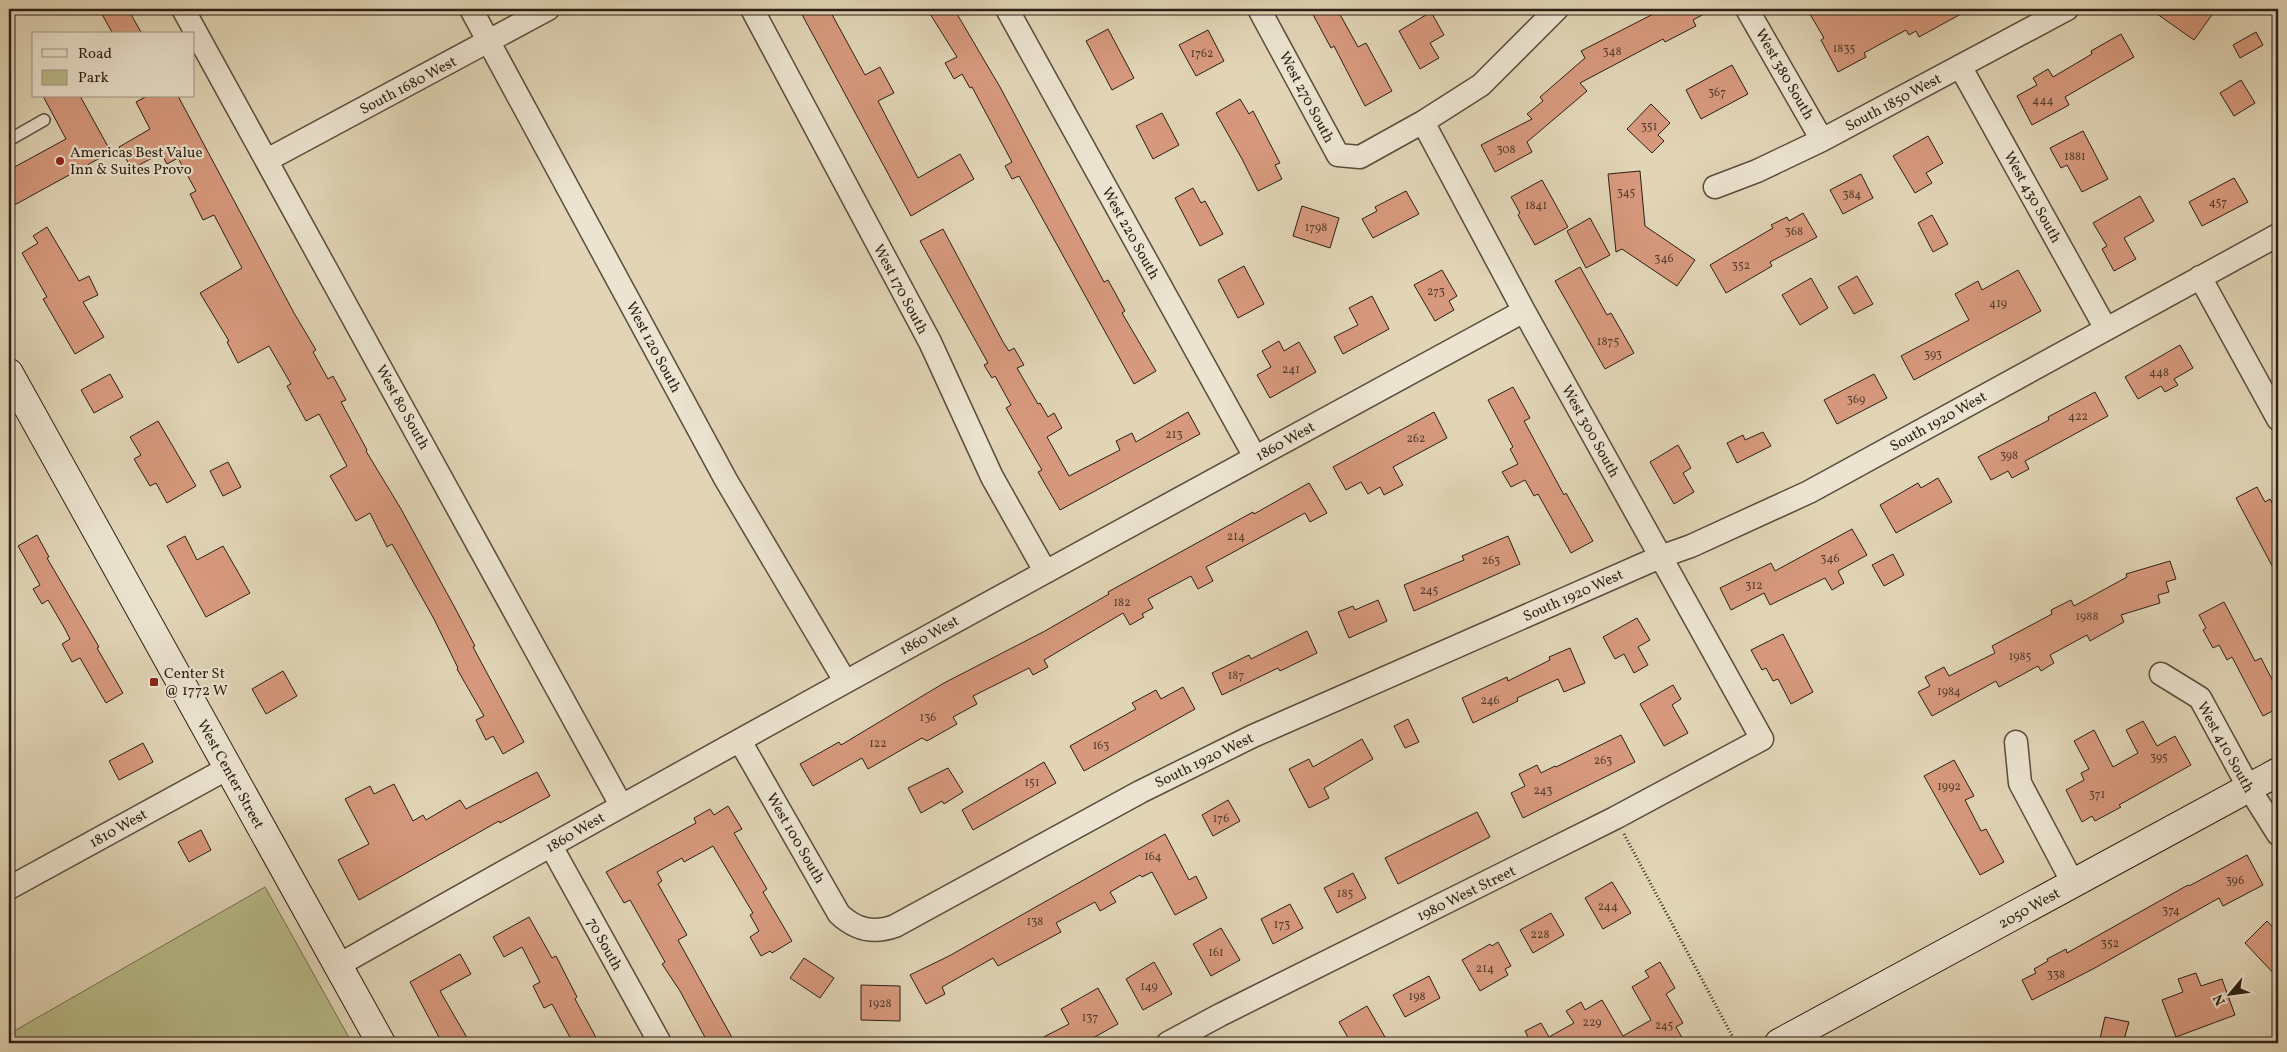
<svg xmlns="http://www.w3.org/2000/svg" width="2287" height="1052" viewBox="0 0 2287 1052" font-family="Vollkorn,serif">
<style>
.green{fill:#b8bc8a;stroke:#726e50}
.building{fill:#d7997d;stroke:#2c1f15}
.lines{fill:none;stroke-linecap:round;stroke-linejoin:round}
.lane-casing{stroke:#594c3d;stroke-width:14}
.street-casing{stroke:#594c3d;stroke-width:25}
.secondary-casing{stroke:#2c1f15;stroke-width:30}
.path{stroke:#2c1f15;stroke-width:3;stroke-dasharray:1 2.5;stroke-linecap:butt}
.lane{stroke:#ece4d0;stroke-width:11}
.street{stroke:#ece4d0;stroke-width:22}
.secondary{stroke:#ece4d0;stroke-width:28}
.poi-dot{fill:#8f2418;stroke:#ece4d0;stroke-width:2}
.labels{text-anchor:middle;stroke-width:4.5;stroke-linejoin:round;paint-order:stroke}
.number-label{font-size:12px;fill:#573e2f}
.street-label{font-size:15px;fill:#2c1f15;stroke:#ece4d0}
.poi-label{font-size:15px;fill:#2c1f15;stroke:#ece4d0;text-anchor:start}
</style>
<rect width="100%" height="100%" fill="#e1d5b6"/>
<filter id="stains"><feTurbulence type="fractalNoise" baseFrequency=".004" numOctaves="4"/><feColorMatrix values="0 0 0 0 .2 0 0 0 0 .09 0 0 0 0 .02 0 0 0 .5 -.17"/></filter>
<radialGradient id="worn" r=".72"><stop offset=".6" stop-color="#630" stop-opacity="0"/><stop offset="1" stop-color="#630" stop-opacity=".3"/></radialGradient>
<!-- green -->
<path class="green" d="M 265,887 L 352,1043 L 9,1043 L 9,1034 Z"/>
<!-- building -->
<path class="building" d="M 99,9 L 128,9 L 142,34 L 113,34 Z
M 799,9 L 829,9 L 865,75 L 880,67 L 894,93 L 878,101 L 918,178 L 960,154 L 974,179 L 911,216 Z
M 927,9 L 954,9 L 1000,87 L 1104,282 L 1108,280 L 1125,311 L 1122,313 L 1156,371 L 1134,384 L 1019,176 L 1012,179 L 1005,166 L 1012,162 L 972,87 L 970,88 L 962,74 L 954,79 L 945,63 L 957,57 Z
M 1310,9 L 1337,9 L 1358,47 L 1366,43 L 1392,91 L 1365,106 L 1334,46 L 1331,48 Z
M 1663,9 L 1713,9 L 1693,20 L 1696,26 L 1665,42 L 1663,39 L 1580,83 L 1587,91 L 1527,142 L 1532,152 L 1495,172 L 1481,145 L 1532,119 L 1527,114 L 1543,101 L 1540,97 L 1585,58 L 1581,51 Z
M 1807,9 L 1970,9 L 1919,37 L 1916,31 L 1909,35 L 1906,30 L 1864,53 L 1866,57 L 1838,72 L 1821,40 L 1824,38 Z
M 2150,9 L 2216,9 L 2194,40 Z
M 1431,12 L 1444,35 L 1430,43 L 1439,58 L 1420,69 L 1399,31 Z
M 1108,29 L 1134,78 L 1112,90 L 1086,41 Z
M 1208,30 L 1224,61 L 1196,76 L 1179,45 Z
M 2256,32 L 2263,45 L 2240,58 L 2233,45 Z
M 2121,34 L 2134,57 L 2065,97 L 2069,105 L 2032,125 L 2017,96 L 2037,85 L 2033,78 L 2048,69 L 2053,77 L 2092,54 L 2091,51 Z
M 1732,65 L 1748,94 L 1701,119 L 1686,90 Z
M 2241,80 L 2255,103 L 2234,116 L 2220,93 Z
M 43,96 L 80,96 L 111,152 L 9,208 L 9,170 L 66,139 Z
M 147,96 L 178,96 L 294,313 L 316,350 L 313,352 L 328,379 L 333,376 L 346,400 L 341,402 L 367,450 L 366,451 L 401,509 L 455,608 L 475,646 L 473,647 L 524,742 L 503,754 L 493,736 L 486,740 L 476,720 L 484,716 L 457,669 L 458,668 L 434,619 L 392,544 L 387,547 L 370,513 L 356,521 L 330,476 L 347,466 L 319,414 L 306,421 L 287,386 L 291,384 L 269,346 L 238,363 L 227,342 L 229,341 L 200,293 L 242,268 L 214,215 L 203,220 L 190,194 L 196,191 L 178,158 L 167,164 L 161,153 L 132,169 L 119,147 L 150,129 L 136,102 Z
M 1240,99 L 1249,114 L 1253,111 L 1280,163 L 1275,165 L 1282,179 L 1258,191 L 1242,159 L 1216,113 Z
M 1651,104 L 1670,123 L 1658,135 L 1664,141 L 1652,153 L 1627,129 Z
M 1162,113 L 1179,145 L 1153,159 L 1136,126 Z
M 2083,131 L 2108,179 L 2082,192 L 2067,165 L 2061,168 L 2050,148 Z
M 1928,136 L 1943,163 L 1926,173 L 1932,183 L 1915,193 L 1893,156 Z
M 1640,171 L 1645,226 L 1695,260 L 1677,286 L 1622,249 L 1616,252 L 1608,174 Z
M 1861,174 L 1873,198 L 1843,214 L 1830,190 Z
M 2234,178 L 2248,202 L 2202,226 L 2189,202 Z
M 1542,180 L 1568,227 L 1535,245 L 1518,215 L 1520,213 L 1511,197 Z
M 1193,188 L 1201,203 L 1205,201 L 1223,234 L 1200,246 L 1175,198 Z
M 1406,191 L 1419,214 L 1373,238 L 1362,219 L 1377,211 L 1375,207 Z
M 2140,196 L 2154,221 L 2124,238 L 2136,259 L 2114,271 L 2102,249 L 2107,246 L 2093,223 Z
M 1302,206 L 1339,218 L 1330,248 L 1293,236 Z
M 1803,213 L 1817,237 L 1770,262 L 1772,266 L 1726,293 L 1710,265 L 1773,228 L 1771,225 L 1787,217 L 1789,221 Z
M 1932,215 L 1948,244 L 1933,252 L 1918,223 Z
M 1590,218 L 1610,255 L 1586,268 L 1567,231 Z
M 47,227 L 79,281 L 89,276 L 98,295 L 83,302 L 104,337 L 75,354 L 43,299 L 47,297 L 22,253 L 38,243 L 33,236 Z
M 943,229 L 1003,342 L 1009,351 L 1014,348 L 1024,365 L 1017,368 L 1038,404 L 1040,403 L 1048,417 L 1054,413 L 1062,428 L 1047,437 L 1069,476 L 1120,450 L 1116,441 L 1132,433 L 1136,442 L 1188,412 L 1200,434 L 1060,510 L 1038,472 L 1042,470 L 1006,408 L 1011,405 L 995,376 L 992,378 L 984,365 L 988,363 L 920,241 Z
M 1244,266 L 1264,304 L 1238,318 L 1218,280 Z
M 1580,267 L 1607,315 L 1611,313 L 1634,353 L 1605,369 L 1555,281 Z
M 1442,270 L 1457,296 L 1449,301 L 1454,310 L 1435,321 L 1414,285 Z
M 2018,270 L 2041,311 L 1914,380 L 1901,356 L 1969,320 L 1955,294 L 1978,281 L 1982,290 Z
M 1857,276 L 1873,304 L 1854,314 L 1838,287 Z
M 1811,278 L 1828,308 L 1800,325 L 1782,295 Z
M 1372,296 L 1389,329 L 1343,354 L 1334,337 L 1358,325 L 1349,308 Z
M 1279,341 L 1284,351 L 1299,342 L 1316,372 L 1270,398 L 1257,375 L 1271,367 L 1262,351 Z
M 2180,345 L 2193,368 L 2174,379 L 2178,385 L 2165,392 L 2161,386 L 2138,399 L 2125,377 Z
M 110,374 L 123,397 L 94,413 L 81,390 Z
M 1874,374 L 1887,398 L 1837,424 L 1824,400 Z
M 1513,387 L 1530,418 L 1524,421 L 1564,495 L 1566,493 L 1593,541 L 1571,553 L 1538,494 L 1534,496 L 1525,480 L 1511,487 L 1502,472 L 1518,464 L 1510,449 L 1513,447 L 1488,400 Z
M 2095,392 L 2108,416 L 2025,461 L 2029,469 L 2012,478 L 2008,471 L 1991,480 L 1978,457 L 2049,420 L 2048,417 Z
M 1434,412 L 1447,438 L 1393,467 L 1403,485 L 1384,495 L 1380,487 L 1368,494 L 1361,482 L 1346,490 L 1333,467 Z
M 158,421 L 196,486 L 167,503 L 156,483 L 150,486 L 134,459 L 141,455 L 130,437 Z
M 1763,432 L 1771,446 L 1737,463 L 1727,443 L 1743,435 L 1745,440 Z
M 1678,445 L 1691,468 L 1683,473 L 1694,492 L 1674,504 L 1650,462 Z
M 228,462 L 241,487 L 223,496 L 210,471 Z
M 1938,478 L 1952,502 L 1896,533 L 1880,505 L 1918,483 L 1921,488 Z
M 1309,483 L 1327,513 L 1310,522 L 1305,513 L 1206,567 L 1213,581 L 1198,589 L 1191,576 L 1148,599 L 1153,608 L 1142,614 L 1144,617 L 1130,625 L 1123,613 L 1044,660 L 1048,667 L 1033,675 L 1029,668 L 973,696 L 977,704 L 953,717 L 957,724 L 927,741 L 922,738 L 868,769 L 862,758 L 813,786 L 800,764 L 839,742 L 841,745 L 944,683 L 1045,631 L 1109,594 L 1108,592 L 1253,512 L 1254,514 Z
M 2257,487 L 2265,502 L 2270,499 L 2278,514 L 2278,577 L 2236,498 Z
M 1852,529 L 1867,555 L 1838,571 L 1844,583 L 1832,590 L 1825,578 L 1770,605 L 1764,593 L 1731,610 L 1720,588 L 1771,563 L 1775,571 Z
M 37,535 L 49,557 L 47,558 L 99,647 L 97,648 L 123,693 L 106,703 L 80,658 L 72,662 L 62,644 L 70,639 L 65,629 L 48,600 L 42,604 L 33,589 L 40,585 L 18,546 Z
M 185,536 L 197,560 L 223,546 L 250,593 L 206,617 L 167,546 Z
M 1508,536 L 1520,564 L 1414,611 L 1404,585 L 1464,560 L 1462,556 Z
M 1893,554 L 1904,575 L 1884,586 L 1872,565 Z
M 2170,561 L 2176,579 L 2166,582 L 2169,592 L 2158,595 L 2160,603 L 2121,615 L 2124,622 L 2090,641 L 2087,635 L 2050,655 L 2054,663 L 2041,671 L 2038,666 L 1999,687 L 1996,681 L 1932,716 L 1918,692 L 1930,686 L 1925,677 L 1944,667 L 1949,676 L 1995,653 L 1992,646 L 2052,614 L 2051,610 L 2071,600 L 2074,606 L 2127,577 L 2126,574 Z
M 1378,600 L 1387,621 L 1349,638 L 1338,612 L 1353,606 L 1355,610 Z
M 2224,602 L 2255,661 L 2261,658 L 2278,691 L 2278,708 L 2263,716 L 2232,657 L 2227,660 L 2219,645 L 2213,648 L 2203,630 L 2206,628 L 2199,615 Z
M 1637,618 L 1650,640 L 1638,647 L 1648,665 L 1634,673 L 1624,654 L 1615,659 L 1603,637 Z
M 1307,631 L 1317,653 L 1280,671 L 1278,668 L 1222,695 L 1212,673 L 1249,655 L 1251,659 Z
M 1783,634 L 1813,692 L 1791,704 L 1778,679 L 1773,681 L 1766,668 L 1762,670 L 1751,650 Z
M 1570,648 L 1585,683 L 1564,692 L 1558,679 L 1517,698 L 1518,701 L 1473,723 L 1462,698 L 1507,677 L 1508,681 L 1550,660 L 1549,657 Z
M 283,671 L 297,696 L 266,714 L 252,689 Z
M 1673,685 L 1681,699 L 1672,705 L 1688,733 L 1664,746 L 1640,704 Z
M 1183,687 L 1195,709 L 1084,771 L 1070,746 L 1136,709 L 1132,703 L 1156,690 L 1161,699 Z
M 1408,719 L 1419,742 L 1405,748 L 1394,726 Z
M 2143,721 L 2157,746 L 2175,736 L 2191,765 L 2119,805 L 2121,807 L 2095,821 L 2092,816 L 2082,822 L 2066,790 L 2084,780 L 2081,773 L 2089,769 L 2074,741 L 2094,730 L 2113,767 L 2138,753 L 2126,730 Z
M 1621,735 L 1635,762 L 1523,818 L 1511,793 L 1525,786 L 1519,774 L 1537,765 L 1541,773 L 1555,766 L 1556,767 Z
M 1362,739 L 1373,759 L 1324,788 L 1329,798 L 1309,808 L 1289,769 L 1309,759 L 1313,767 Z
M 143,743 L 153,762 L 119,780 L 109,761 Z
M 1954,760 L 1974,796 L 1965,800 L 1981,831 L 1986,829 L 2004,862 L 1980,875 L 1924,776 Z
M 1044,762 L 1056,783 L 973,830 L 962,810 Z
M 948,768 L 963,792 L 944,804 L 942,801 L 921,813 L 908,788 Z
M 537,772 L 550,796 L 500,823 L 499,821 L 359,900 L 338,860 L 369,844 L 345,799 L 370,786 L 374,794 L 394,784 L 413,821 L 423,815 L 426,820 L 460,800 L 466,809 Z
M 1228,800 L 1240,821 L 1213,836 L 1202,815 Z
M 728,806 L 742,829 L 734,833 L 767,889 L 763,892 L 792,941 L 772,953 L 770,951 L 761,956 L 750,937 L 759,931 L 750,915 L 753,913 L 713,846 L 684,862 L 682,858 L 657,872 L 662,881 L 658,884 L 687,935 L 678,940 L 735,1043 L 708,1043 L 680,991 L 662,964 L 665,962 L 630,900 L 624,903 L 606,872 L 696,823 L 694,818 L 710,809 L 714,815 Z
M 1477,812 L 1490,837 L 1398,884 L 1385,858 Z
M 201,830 L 211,850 L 189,862 L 178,842 Z
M 1165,834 L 1189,880 L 1196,876 L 1207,898 L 1175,915 L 1152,872 L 1142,877 L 1140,875 L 1110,892 L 1116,902 L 1100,911 L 1095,902 L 1056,923 L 1061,932 L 998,966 L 993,958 L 942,987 L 945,994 L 926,1004 L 910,975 L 949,956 Z
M 2247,855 L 2263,885 L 2223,906 L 2219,898 L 2093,969 L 2032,1000 L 2022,980 L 2036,973 L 2034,969 L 2048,961 L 2047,959 L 2066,949 L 2067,953 L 2188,885 L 2189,886 Z
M 1353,873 L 1366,898 L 1337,913 L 1324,888 Z
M 1612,882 L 1631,913 L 1603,929 L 1585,898 Z
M 1290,904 L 1303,928 L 1273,944 L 1261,919 Z
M 1551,913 L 1564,935 L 1533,953 L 1520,930 Z
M 529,917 L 552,958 L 556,956 L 577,997 L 575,999 L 599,1043 L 573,1043 L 552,1004 L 544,1008 L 533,986 L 540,982 L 522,947 L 504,957 L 493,937 Z
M 2267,921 L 2278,933 L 2278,978 L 2245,943 Z
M 1221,928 L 1240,960 L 1211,976 L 1193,944 Z
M 1498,942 L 1511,966 L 1505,969 L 1508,975 L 1480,991 L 1462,960 L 1490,944 L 1492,946 Z
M 460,954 L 471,974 L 440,991 L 470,1043 L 442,1043 L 410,982 Z
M 804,958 L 834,978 L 820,998 L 790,978 Z
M 1154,962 L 1172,994 L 1143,1010 L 1126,979 Z
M 1660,962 L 1675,988 L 1666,994 L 1683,1023 L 1676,1027 L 1685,1043 L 1531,1043 L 1525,1031 L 1541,1023 L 1549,1037 L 1574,1023 L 1566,1011 L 1581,1002 L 1585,1010 L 1602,1000 L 1623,1036 L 1651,1020 L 1632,987 L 1649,977 L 1645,971 Z
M 2196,973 L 2201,986 L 2222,979 L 2235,1015 L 2176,1037 L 2162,1000 L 2183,992 L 2178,979 Z
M 1429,976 L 1440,998 L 1405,1017 L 1393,995 Z
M 861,985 L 900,986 L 900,1021 L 861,1020 Z
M 1098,988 L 1118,1024 L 1084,1043 L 1032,1043 L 1069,1024 L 1061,1009 Z
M 1367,1006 L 1385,1037 L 1375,1043 L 1351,1043 L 1339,1022 Z
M 2105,1017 L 2129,1022 L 2123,1043 L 2099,1043 Z"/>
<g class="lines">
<!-- lane casing -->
<g class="lane-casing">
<path id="lane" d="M 9,140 L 44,120"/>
</g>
<!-- street casing -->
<g class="street-casing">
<path id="street" d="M 183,9 L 621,805
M 471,9 L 726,480 L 845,681
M 752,9 L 930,342 L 992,477 L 1045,571
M 1007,9 L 1255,457
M 1259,9 L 1338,155 L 1360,157 L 1423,122 L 1481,85 L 1557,9
M 1747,9 L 1822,140
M 1960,66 L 2106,329
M 267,160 L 548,9
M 1715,187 L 1757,171 L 1822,140 L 2067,9
M 2200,277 L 2278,419
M 2161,674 L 2200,698 L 2249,788 L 2278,834
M 740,741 L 839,914 C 856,930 873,934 895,926 L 1140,792 L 1253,736 L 1660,557 L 1691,546 L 1809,492 L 2278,235
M 2016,742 L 2020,783 L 2073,883
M 551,846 L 660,1043
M 9,888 L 228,768
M 337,966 C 730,743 1127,527 1524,311
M 1168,1043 L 1220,1015 L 1615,818 L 1762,739 L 1524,311 L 1423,122"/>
</g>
<!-- secondary casing -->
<g class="secondary-casing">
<path id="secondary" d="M 9,373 L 381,1043
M 1779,1043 L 2278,772"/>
</g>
<!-- path -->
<path class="path" d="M 1624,834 L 1736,1043"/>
<!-- lane -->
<use href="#lane" class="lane"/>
<!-- street -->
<use href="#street" class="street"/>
<!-- secondary -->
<use href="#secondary" class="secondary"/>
</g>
<!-- markers -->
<g class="poi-dot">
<circle cx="60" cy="161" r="5"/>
<rect x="149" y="677" width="10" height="10" rx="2.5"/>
</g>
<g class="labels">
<!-- number labels -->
<g class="number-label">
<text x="1844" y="52">1835</text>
<text x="1612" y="55">348</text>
<text x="1202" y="57">1762</text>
<text x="1717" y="96">367</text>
<text x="2043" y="104">444</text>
<text x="1649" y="130">351</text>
<text x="1506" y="153">308</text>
<text x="2075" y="160">1881</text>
<text x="1626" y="196">345</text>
<text x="1852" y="198">384</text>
<text x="2218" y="206">457</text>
<text x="1536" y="209">1841</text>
<text x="1316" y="231">1798</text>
<text x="1794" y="235">368</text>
<text x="1664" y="262">346</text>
<text x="1741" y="269">352</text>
<text x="1436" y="295">273</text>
<text x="1998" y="307">419</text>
<text x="1608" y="345">1875</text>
<text x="1933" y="358">393</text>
<text x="1291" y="373">241</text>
<text x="2159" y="376">448</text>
<text x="1856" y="403">369</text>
<text x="2078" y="420">422</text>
<text x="1174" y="438">213</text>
<text x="1416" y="442">262</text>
<text x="2009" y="459">398</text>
<text x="1236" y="540">214</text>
<text x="1830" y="562">346</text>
<text x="1491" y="564">263</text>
<text x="1754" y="589">312</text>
<text x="1429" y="594">245</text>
<text x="1122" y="606">182</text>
<text x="2087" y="620">1988</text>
<text x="2020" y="660">1985</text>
<text x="1236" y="679">187</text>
<text x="1949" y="695">1984</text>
<text x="1490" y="704">246</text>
<text x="928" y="721">136</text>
<text x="878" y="747">122</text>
<text x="1101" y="749">163</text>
<text x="2159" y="761">395</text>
<text x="1603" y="764">263</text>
<text x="1032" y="786">151</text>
<text x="1949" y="790">1992</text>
<text x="1543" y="794">243</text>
<text x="2097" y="798">371</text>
<text x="1221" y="822">176</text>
<text x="1153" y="860">164</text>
<text x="2235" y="884">396</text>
<text x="1345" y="897">185</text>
<text x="1608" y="910">244</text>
<text x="2171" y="914">374</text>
<text x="1035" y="925">138</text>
<text x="1282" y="928">173</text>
<text x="1540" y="938">228</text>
<text x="2110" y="947">352</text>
<text x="1216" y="956">161</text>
<text x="1485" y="972">214</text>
<text x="2056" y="978">338</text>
<text x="1149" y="990">149</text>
<text x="1417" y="1000">198</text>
<text x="880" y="1007">1928</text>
<text x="1090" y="1021">137</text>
<text x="1592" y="1026">229</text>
<text x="1664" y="1029">245</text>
</g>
<!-- street labels -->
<g class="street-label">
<text transform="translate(1785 74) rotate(60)" y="5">West 380 South</text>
<text transform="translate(408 85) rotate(-28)" y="5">South 1680 West</text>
<text transform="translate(1307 97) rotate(62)" y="5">West 270 South</text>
<text transform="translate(1893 102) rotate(-28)" y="5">South 1850 West</text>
<text transform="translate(2033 197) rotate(61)" y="5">West 430 South</text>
<text transform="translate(1131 233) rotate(61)" y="5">West 220 South</text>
<text transform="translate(901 289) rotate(62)" y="5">West 170 South</text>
<text transform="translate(654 347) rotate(62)" y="5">West 120 South</text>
<text transform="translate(403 407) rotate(61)" y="5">West 80 South</text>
<text transform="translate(1938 421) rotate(-29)" y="5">South 1920 West</text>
<text transform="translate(1591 431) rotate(61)" y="5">West 300 South</text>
<text transform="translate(1285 441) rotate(-29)" y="5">1860 West</text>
<text transform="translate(1573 595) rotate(-24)" y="5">South 1920 West</text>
<text transform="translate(929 635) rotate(-29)" y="5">1860 West</text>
<text transform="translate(2226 747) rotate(61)" y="5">West 410 South</text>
<text transform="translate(1204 760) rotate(-26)" y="5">South 1920 West</text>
<text transform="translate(231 774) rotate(61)" y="5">West Center Street</text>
<text transform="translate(118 828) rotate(-29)" y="5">1810 West</text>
<text transform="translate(575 832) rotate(-30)" y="5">1860 West</text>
<text transform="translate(796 838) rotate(60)" y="5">West 100 South</text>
<text transform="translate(1466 893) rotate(-26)" y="5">1980 West Street</text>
<text transform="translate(2029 908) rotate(-29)" y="5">2050 West</text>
<text transform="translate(605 944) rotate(61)" y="5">70 South</text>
</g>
<!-- poi labels -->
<g class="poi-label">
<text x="70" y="157">Americas Best Value<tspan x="70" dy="17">Inn &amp; Suites Provo</tspan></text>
<text x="164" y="678">Center St<tspan x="164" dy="17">@ 1772 W</tspan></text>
</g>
</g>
<!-- margin -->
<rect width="2287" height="1052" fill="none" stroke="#e1d5b6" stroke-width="30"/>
<rect x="10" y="10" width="2267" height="1032" fill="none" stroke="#2c1f15" stroke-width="2.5"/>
<rect x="15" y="15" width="2257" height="1022" fill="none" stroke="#2c1f15"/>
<!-- legend -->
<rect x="32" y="32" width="162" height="65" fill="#ece4d0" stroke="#9f9585"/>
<rect x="42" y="49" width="25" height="8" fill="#ece4d0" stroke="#9f9585"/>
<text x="78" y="58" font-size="15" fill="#2c1f15">Road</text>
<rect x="42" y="70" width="25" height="15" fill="#b8bc8a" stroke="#9f9585"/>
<text x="78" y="82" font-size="15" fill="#2c1f15">Park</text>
<!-- north arrow -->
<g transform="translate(2230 994) rotate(241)" stroke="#ece4d0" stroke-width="4" paint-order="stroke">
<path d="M0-4L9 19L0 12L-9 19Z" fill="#2c1f15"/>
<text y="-8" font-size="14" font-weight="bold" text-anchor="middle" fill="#2c1f15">N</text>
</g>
<rect width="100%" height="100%" filter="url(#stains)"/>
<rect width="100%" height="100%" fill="url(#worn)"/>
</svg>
